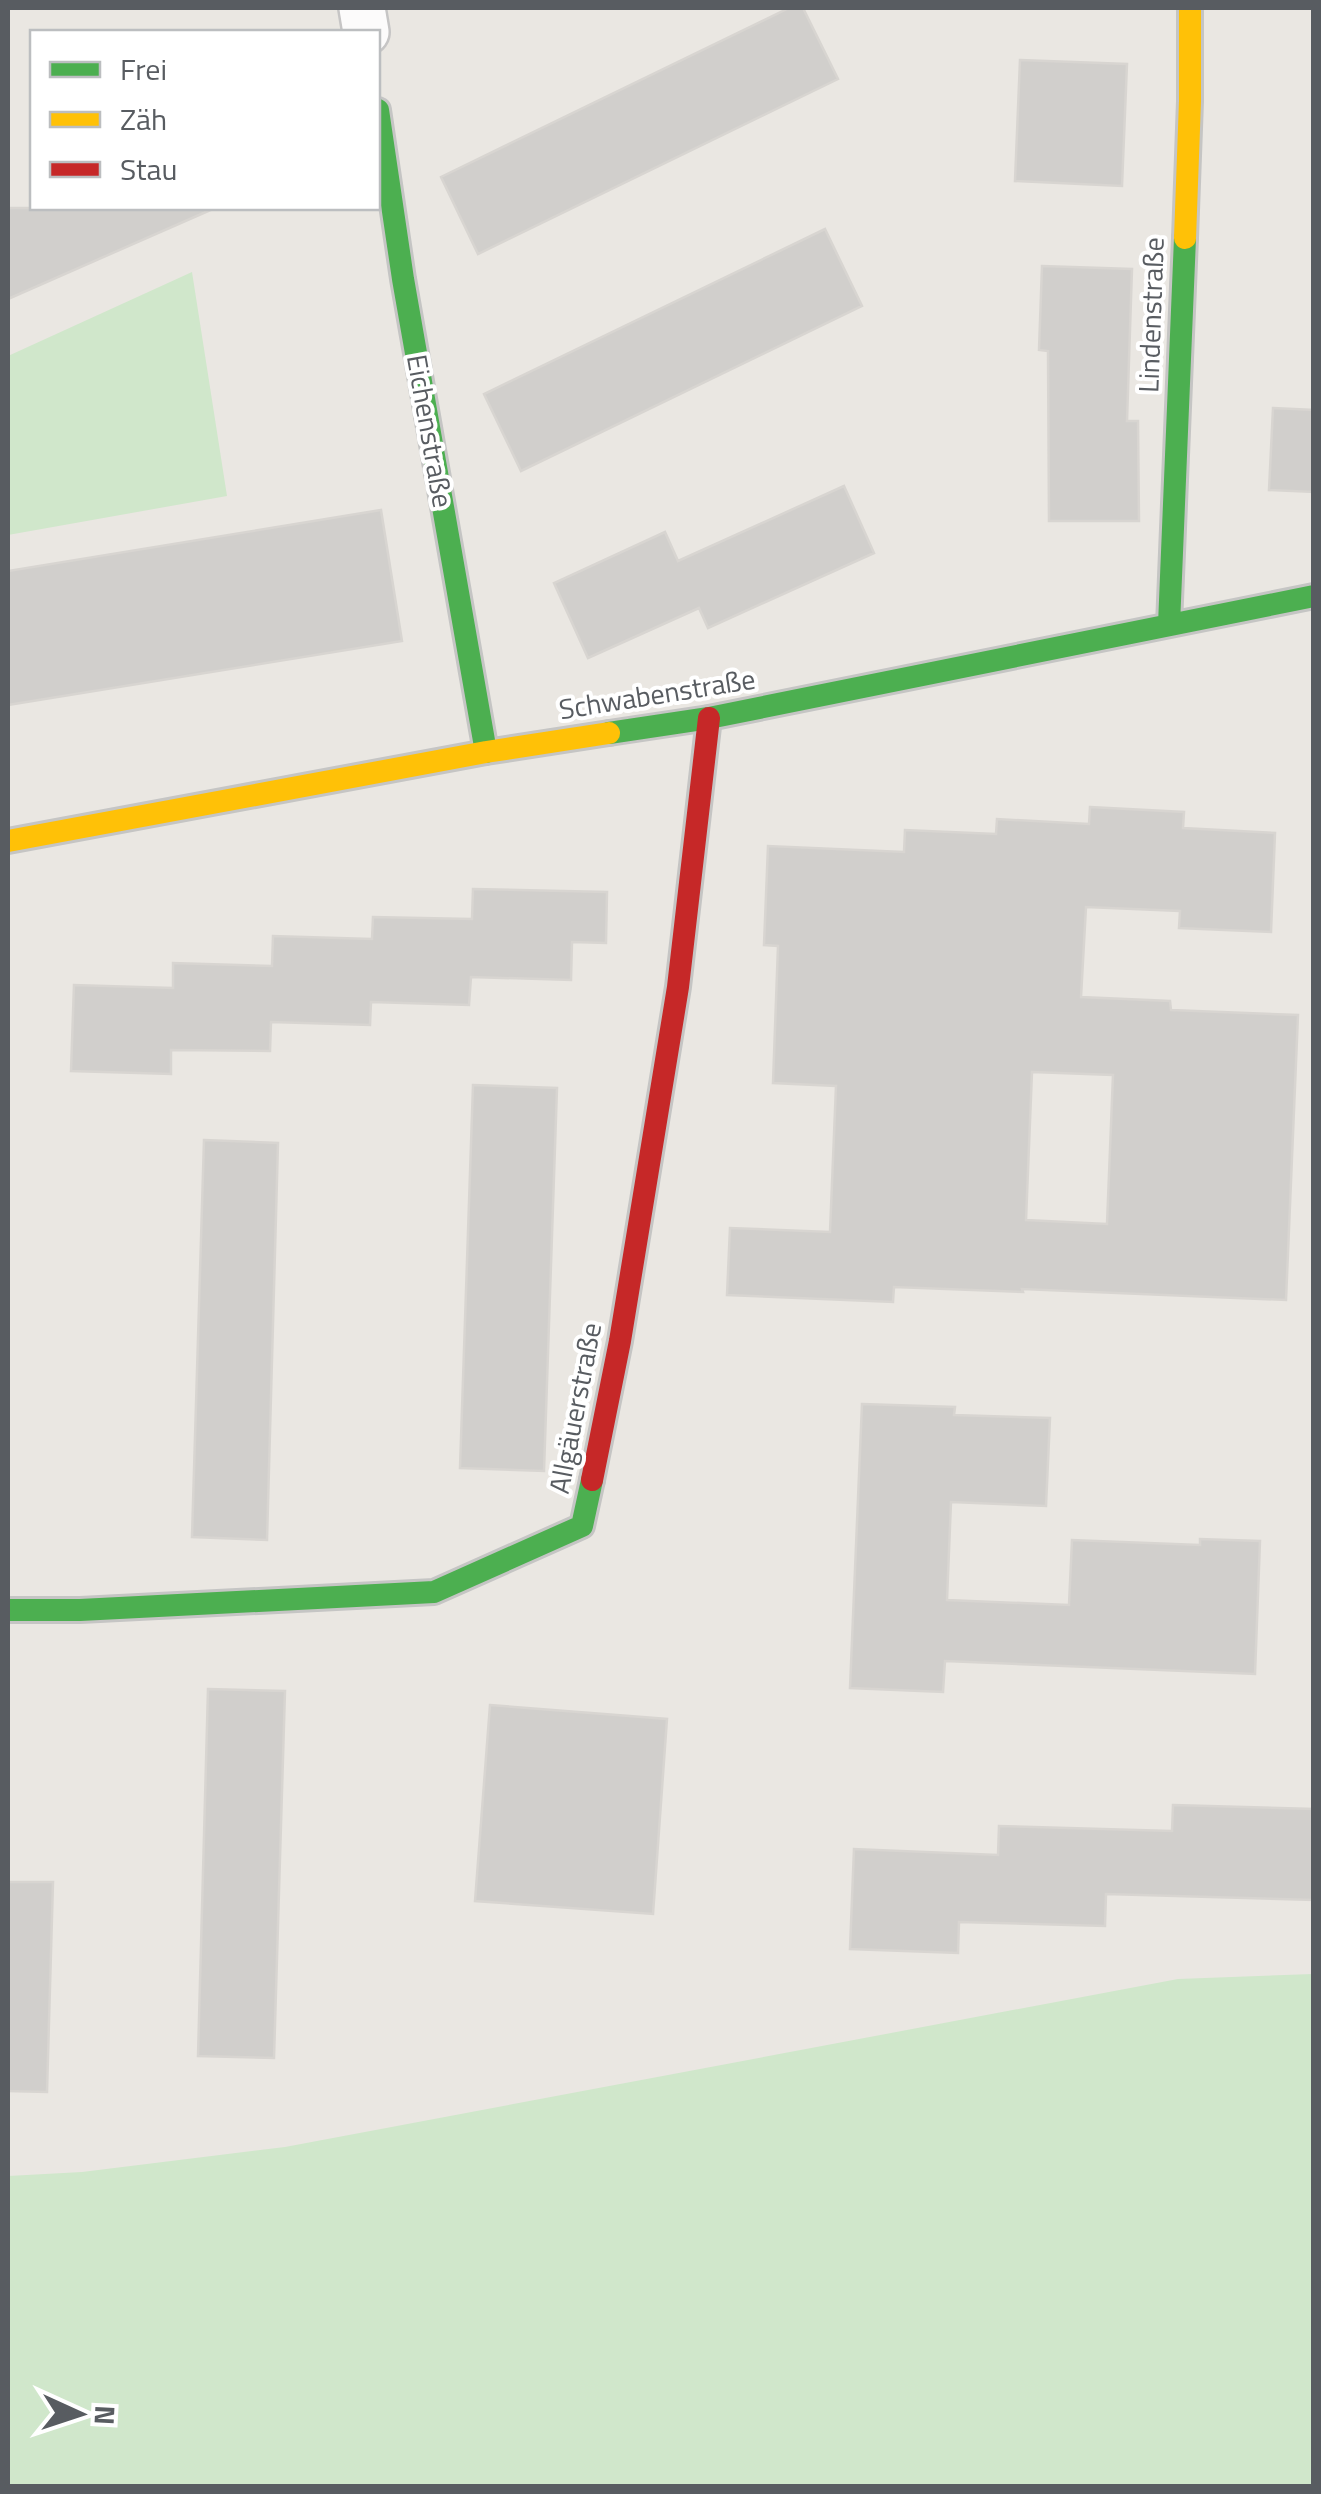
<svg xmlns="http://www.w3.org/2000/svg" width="1321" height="2494" viewBox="0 0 1321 2494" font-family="'Titillium Web',sans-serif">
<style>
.green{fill:#d0e7cb}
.building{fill:#d1cfcc;stroke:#d8d5d1;stroke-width:2.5;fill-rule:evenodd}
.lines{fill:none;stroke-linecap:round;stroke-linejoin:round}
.street-casing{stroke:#c6c5c5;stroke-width:50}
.fast-casing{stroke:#c5c5c4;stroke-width:28}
.slow-casing{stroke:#c5c5c4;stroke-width:28}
.jam-casing{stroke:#c5c5c4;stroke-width:28}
.street{stroke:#fcfbfb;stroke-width:45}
.fast{stroke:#4caf50;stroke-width:22}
.slow{stroke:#ffc107;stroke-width:22}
.jam{stroke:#c62828;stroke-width:22}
.labels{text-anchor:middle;stroke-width:8;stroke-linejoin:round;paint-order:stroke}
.street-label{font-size:28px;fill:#585c61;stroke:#fff}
</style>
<rect width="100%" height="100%" fill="#eae7e2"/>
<!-- green -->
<path class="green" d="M 192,272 L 227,496 L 8,535 L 8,356 Z
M 1313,1974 L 1313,2486 L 8,2486 L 8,2176 L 82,2172 L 285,2147 L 1178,1979 Z"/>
<!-- building -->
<path class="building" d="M 789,8 L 803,8 L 838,79 L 478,254 L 441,177 Z
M 1020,60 L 1127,64 L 1122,186 L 1015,181 Z
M 8,208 L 215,208 L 8,299 Z
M 825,229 L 862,306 L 521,471 L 484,394 Z
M 1042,266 L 1132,269 L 1127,421 L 1138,421 L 1139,521 L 1049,521 L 1048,351 L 1039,350 Z
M 1273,408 L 1314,410 L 1314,492 L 1269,490 Z
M 844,486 L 874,553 L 708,628 L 699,608 L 588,658 L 554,583 L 665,532 L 678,561 Z
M 381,510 L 402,641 L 8,705 L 8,571 Z
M 1090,807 L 1184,812 L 1183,828 L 1275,833 L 1271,932 L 1179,928 L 1180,911 L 1086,907 L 1081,997 L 1170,1001 L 1171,1010 L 1298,1015 L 1286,1300 L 1022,1289 L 1023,1292 L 894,1287 L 893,1302 L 727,1295 L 730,1228 L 830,1232 L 836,1086 L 773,1083 L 778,946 L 764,945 L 768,846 L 904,852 L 905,830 L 996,834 L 997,819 L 1089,824 ZM 1032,1072 L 1113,1075 L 1107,1224 L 1026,1220 Z
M 473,889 L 607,892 L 606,943 L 572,942 L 571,980 L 471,977 L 469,1005 L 371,1002 L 370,1025 L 271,1022 L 270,1051 L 171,1050 L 171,1074 L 71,1071 L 74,985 L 173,988 L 173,963 L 272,966 L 273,936 L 372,939 L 373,917 L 472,919 Z
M 473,1085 L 557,1088 L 544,1471 L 460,1468 Z
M 204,1140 L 278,1143 L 267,1540 L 192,1537 Z
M 862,1404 L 955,1407 L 954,1415 L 1050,1418 L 1046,1506 L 951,1502 L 947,1600 L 1069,1605 L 1072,1540 L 1200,1545 L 1200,1539 L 1260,1541 L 1255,1674 L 945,1661 L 943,1692 L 850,1688 Z
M 208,1689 L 285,1691 L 274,2058 L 198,2056 Z
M 490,1705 L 667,1719 L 653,1914 L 475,1901 Z
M 1173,1805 L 1314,1809 L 1314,1900 L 1106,1894 L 1105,1926 L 959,1922 L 958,1953 L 850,1949 L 854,1849 L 998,1855 L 999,1826 L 1172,1831 Z
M 8,1882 L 53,1882 L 47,2092 L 8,2091 Z"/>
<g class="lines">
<!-- street casing -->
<g class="street-casing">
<path id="street" d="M 362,8 L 366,32"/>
</g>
<!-- fast casing -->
<g class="fast-casing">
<path id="fast" d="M 378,110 L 403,279 L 486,752
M 1169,625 L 1185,238
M 609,733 L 709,718 L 1314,596
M 8,1610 L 80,1610 L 434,1592 L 582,1526 L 592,1480"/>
</g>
<!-- slow casing -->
<g class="slow-casing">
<path id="slow" d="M 1185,238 L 1190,101 L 1190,8
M 8,841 L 486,752 L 609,733"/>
</g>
<!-- jam casing -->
<g class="jam-casing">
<path id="jam" d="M 592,1480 L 620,1341 L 678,987 L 709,718"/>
</g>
<!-- street -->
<use href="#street" class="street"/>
<!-- fast -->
<use href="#fast" class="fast"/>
<!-- slow -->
<use href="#slow" class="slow"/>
<!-- jam -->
<use href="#jam" class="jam"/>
</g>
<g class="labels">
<!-- street labels -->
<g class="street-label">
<text transform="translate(1151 315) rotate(-88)" y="10">Lindenstraße</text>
<text transform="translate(430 431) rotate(80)" y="10">Eichenstraße</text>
<text transform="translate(657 694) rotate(-9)" y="10">Schwabenstraße</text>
<text transform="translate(575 1408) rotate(-79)" y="10">Allgäuerstraße</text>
</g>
</g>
<!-- border -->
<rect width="1321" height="2494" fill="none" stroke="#585c61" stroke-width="20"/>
<!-- legend -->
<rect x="30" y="30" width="350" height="180" fill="#ffffff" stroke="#bcbec0" stroke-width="2.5"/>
<rect x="50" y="62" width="50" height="15" fill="#4caf50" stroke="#bcbec0" stroke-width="2.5"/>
<text x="120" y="80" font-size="30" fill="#585c61">Frei</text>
<rect x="50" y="112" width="50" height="15" fill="#ffc107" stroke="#bcbec0" stroke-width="2.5"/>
<text x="120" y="130" font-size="30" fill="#585c61">Zäh</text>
<rect x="50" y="162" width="50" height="15" fill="#c62828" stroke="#bcbec0" stroke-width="2.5"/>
<text x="120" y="180" font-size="30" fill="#585c61">Stau</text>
<!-- north arrow -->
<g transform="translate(80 2414) rotate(93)" stroke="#ffffff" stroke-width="8" paint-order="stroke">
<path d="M0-8L18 38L0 25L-18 38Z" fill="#585c61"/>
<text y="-15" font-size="28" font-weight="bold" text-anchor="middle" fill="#585c61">N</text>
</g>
</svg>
